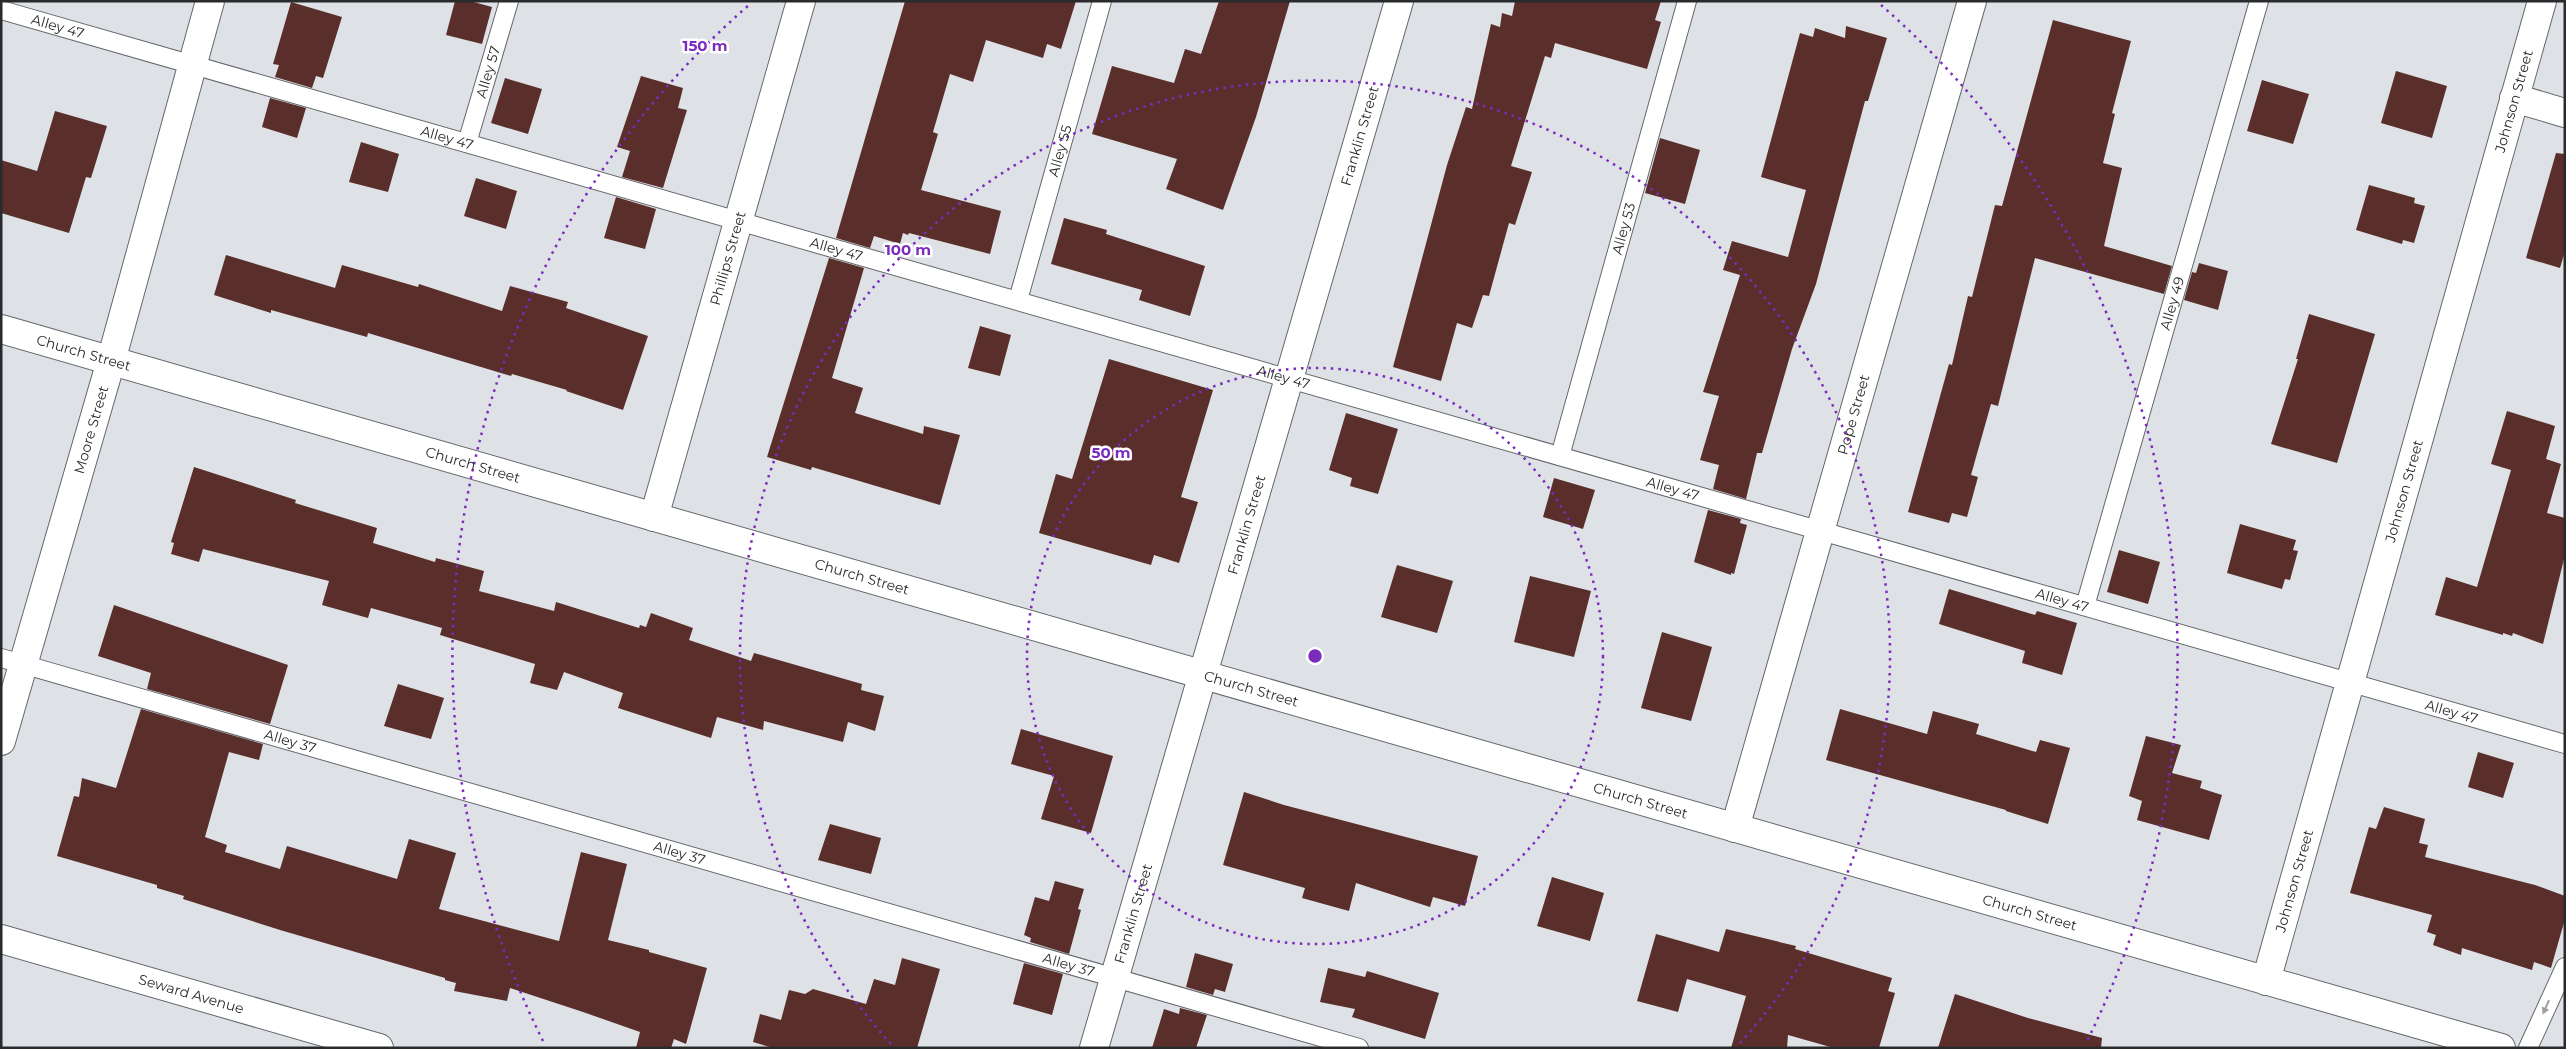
<svg xmlns="http://www.w3.org/2000/svg" width="2566" height="1049" viewBox="0 0 2566 1049" font-family="Montserrat,sans-serif">
<style>
.building{fill:#5a2f2b}
.lines{fill:none;stroke-linecap:round;stroke-linejoin:round}
.lane-casing{stroke:#64676b;stroke-width:20}
.street-casing{stroke:#64676b;stroke-width:30}
.secondary-casing{stroke:#64676b;stroke-width:30}
.lane{stroke:#fff;stroke-width:18}
.street{stroke:#fff;stroke-width:28}
.secondary{stroke:#fff;stroke-width:28}
.oneway{fill:#9f9fa0}
.ring{fill:none;stroke:#7b2cbf;stroke-width:2.5;stroke-dasharray:2.5 5}
.labels{text-anchor:middle;stroke-width:5;stroke-linejoin:round;paint-order:stroke}
.street-label{font-size:14px;fill:#292a2b;stroke:#fff}
.centre{fill:#7b2cbf;stroke:#fff;stroke-width:2.5}
.ring-label{font-size:15px;text-anchor:middle;font-weight:bold;fill:#7b2cbf;stroke:#fff;stroke-width:5;stroke-linejoin:round;paint-order:stroke}
</style>
<rect width="100%" height="100%" fill="#dee2e6"/>
<!-- building -->
<path class="building" d="M 455,1 L 470,1 L 492,7 L 482,44 L 446,35 Z
M 905,1 L 1076,1 L 1061,49 L 1047,44 L 1043,58 L 986,40 L 973,82 L 950,74 L 933,132 L 938,134 L 921,190 L 1001,211 L 990,254 L 909,233 L 908,235 L 903,233 L 900,244 L 874,236 L 870,248 L 836,238 Z
M 1219,1 L 1290,1 L 1256,117 L 1223,210 L 1166,189 L 1177,159 L 1092,134 L 1112,66 L 1174,83 L 1185,49 L 1201,54 Z
M 1515,1 L 1661,1 L 1655,20 L 1661,22 L 1647,69 L 1555,43 L 1551,58 L 1545,56 L 1511,166 L 1532,172 L 1515,225 L 1509,223 L 1489,296 L 1483,295 L 1472,328 L 1457,323 L 1441,381 L 1393,367 L 1447,165 L 1466,107 L 1472,109 L 1491,24 L 1500,27 L 1502,13 L 1512,16 Z
M 291,2 L 342,17 L 323,78 L 316,76 L 312,88 L 275,77 L 279,65 L 273,64 Z
M 2053,20 L 2131,41 L 2112,113 L 2115,114 L 2103,163 L 2122,168 L 2104,246 L 2172,266 L 2164,294 L 2035,258 L 1998,406 L 1991,404 L 1971,475 L 1978,477 L 1967,517 L 1952,513 L 1949,523 L 1908,512 L 1949,364 L 1952,365 L 1968,296 L 1972,297 L 1995,205 L 2002,206 Z
M 1846,26 L 1887,38 L 1868,101 L 1865,101 L 1816,284 L 1792,349 L 1762,453 L 1757,453 L 1746,499 L 1713,489 L 1719,465 L 1700,460 L 1719,396 L 1703,392 L 1740,275 L 1723,270 L 1732,241 L 1788,257 L 1806,190 L 1761,177 L 1800,33 L 1813,37 L 1815,28 L 1845,38 Z
M 2396,71 L 2447,86 L 2432,138 L 2381,123 Z
M 641,76 L 683,88 L 678,108 L 687,110 L 663,188 L 622,177 L 630,151 L 617,147 Z
M 505,78 L 542,89 L 528,134 L 491,123 Z
M 2262,80 L 2309,94 L 2293,144 L 2247,131 Z
M 270,98 L 306,108 L 297,138 L 262,127 Z
M 55,111 L 107,126 L 91,178 L 86,177 L 69,233 L 1,213 L 1,160 L 37,171 Z
M 1660,138 L 1700,150 L 1685,204 L 1645,193 Z
M 361,142 L 399,154 L 388,192 L 349,182 Z
M 2556,153 L 2565,154 L 2565,251 L 2560,268 L 2526,258 Z
M 476,178 L 517,191 L 506,229 L 464,216 Z
M 2369,185 L 2415,198 L 2414,203 L 2425,206 L 2414,243 L 2403,240 L 2402,244 L 2356,230 Z
M 616,197 L 656,209 L 645,249 L 604,238 Z
M 1064,218 L 1107,230 L 1106,234 L 1205,266 L 1190,316 L 1139,300 L 1142,290 L 1051,264 Z
M 226,255 L 335,288 L 342,265 L 418,287 L 419,284 L 502,311 L 510,286 L 568,302 L 566,308 L 648,336 L 623,410 L 566,391 L 567,390 L 512,374 L 511,376 L 368,333 L 367,337 L 271,310 L 271,313 L 214,295 Z
M 829,258 L 864,268 L 832,378 L 863,388 L 855,413 L 923,434 L 924,426 L 960,435 L 940,505 L 812,467 L 811,470 L 767,457 Z
M 2199,263 L 2228,271 L 2218,310 L 2184,300 L 2192,272 L 2196,273 Z
M 2309,314 L 2375,334 L 2337,463 L 2271,444 L 2298,359 L 2296,359 Z
M 980,326 L 1011,335 L 1000,376 L 968,368 Z
M 1109,359 L 1213,390 L 1181,497 L 1198,502 L 1179,563 L 1154,555 L 1151,565 L 1039,533 L 1056,474 L 1072,479 Z
M 2507,411 L 2555,426 L 2546,459 L 2561,464 L 2547,513 L 2565,518 L 2565,555 L 2543,644 L 2513,633 L 2512,636 L 2503,633 L 2503,635 L 2435,615 L 2446,577 L 2477,587 L 2511,470 L 2491,464 Z
M 1346,413 L 1398,429 L 1378,494 L 1350,486 L 1352,478 L 1329,470 Z
M 194,467 L 296,500 L 295,503 L 377,528 L 373,543 L 435,562 L 436,558 L 484,571 L 479,591 L 554,611 L 556,602 L 639,628 L 640,625 L 646,627 L 651,613 L 693,628 L 689,640 L 751,661 L 754,653 L 862,684 L 861,690 L 884,696 L 875,731 L 848,722 L 843,742 L 764,721 L 763,730 L 717,717 L 711,738 L 618,708 L 623,693 L 564,672 L 557,690 L 530,683 L 535,664 L 440,635 L 442,628 L 371,608 L 368,618 L 322,605 L 329,581 L 203,549 L 199,562 L 171,554 L 174,543 L 171,542 Z
M 1554,478 L 1595,490 L 1583,529 L 1543,517 Z
M 1708,510 L 1741,519 L 1740,523 L 1747,525 L 1734,574 L 1731,573 L 1731,575 L 1694,562 Z
M 2240,524 L 2296,540 L 2293,550 L 2298,551 L 2290,580 L 2285,579 L 2282,589 L 2227,573 Z
M 2119,550 L 2160,562 L 2148,604 L 2107,592 Z
M 1397,565 L 1453,581 L 1437,633 L 1381,617 Z
M 1530,576 L 1591,591 L 1574,657 L 1514,642 Z
M 1949,589 L 2035,615 L 2037,611 L 2077,623 L 2062,675 L 2022,663 L 2025,651 L 1939,624 Z
M 114,605 L 288,665 L 270,724 L 147,689 L 151,673 L 98,656 Z
M 1662,632 L 1712,647 L 1691,721 L 1641,708 Z
M 398,684 L 444,698 L 431,739 L 384,726 Z
M 141,709 L 263,744 L 259,760 L 229,752 L 205,837 L 227,845 L 225,852 L 280,869 L 287,846 L 397,879 L 409,839 L 456,853 L 439,909 L 559,941 L 581,852 L 627,864 L 608,940 L 649,950 L 649,952 L 707,968 L 686,1044 L 674,1039 L 671,1048 L 636,1048 L 640,1032 L 583,1012 L 510,988 L 507,1001 L 454,991 L 456,983 L 445,980 L 445,978 L 280,930 L 183,899 L 184,896 L 157,888 L 157,885 L 57,856 L 74,796 L 79,797 L 82,778 L 116,788 Z
M 1840,709 L 1927,734 L 1933,711 L 1979,724 L 1976,734 L 2036,752 L 2040,740 L 2070,748 L 2048,824 L 2006,811 L 2006,810 L 1826,760 Z
M 1021,729 L 1113,756 L 1091,833 L 1041,819 L 1054,776 L 1011,764 Z
M 2146,736 L 2181,745 L 2172,773 L 2202,781 L 2200,788 L 2222,795 L 2209,840 L 2137,820 L 2142,801 L 2129,796 Z
M 2478,752 L 2514,763 L 2503,798 L 2468,787 Z
M 1244,792 L 1284,805 L 1478,856 L 1465,906 L 1433,897 L 1430,907 L 1356,883 L 1349,911 L 1302,898 L 1305,888 L 1223,865 Z
M 2384,807 L 2425,819 L 2419,843 L 2428,845 L 2425,857 L 2535,885 L 2565,896 L 2565,919 L 2551,968 L 2534,962 L 2532,970 L 2462,948 L 2461,955 L 2433,945 L 2436,935 L 2427,932 L 2432,915 L 2350,893 L 2369,827 L 2376,829 Z
M 830,824 L 881,838 L 871,874 L 818,860 Z
M 1552,877 L 1604,893 L 1590,941 L 1537,926 Z
M 1055,881 L 1084,889 L 1078,909 L 1081,910 L 1069,954 L 1030,942 L 1031,938 L 1024,935 L 1035,897 L 1049,901 Z
M 1726,929 L 1796,946 L 1795,949 L 1892,978 L 1888,991 L 1895,993 L 1879,1048 L 1834,1048 L 1788,1035 L 1787,1048 L 1731,1048 L 1746,996 L 1687,979 L 1678,1012 L 1637,1001 L 1656,934 L 1719,952 Z
M 1195,953 L 1233,964 L 1225,992 L 1215,989 L 1213,995 L 1186,987 Z
M 902,958 L 940,969 L 917,1048 L 773,1048 L 753,1042 L 760,1014 L 781,1020 L 789,990 L 805,994 L 813,989 L 866,1004 L 874,979 L 895,985 Z
M 1024,963 L 1063,974 L 1052,1015 L 1013,1004 Z
M 1328,968 L 1365,977 L 1367,971 L 1439,993 L 1425,1039 L 1352,1017 L 1355,1009 L 1320,1002 Z
M 1955,994 L 2028,1018 L 2102,1038 L 2101,1048 L 1938,1048 Z
M 1180,1008 L 1207,1015 L 1196,1048 L 1152,1048 L 1164,1009 L 1179,1014 Z"/>
<g class="lines">
<!-- lane casing -->
<g class="lane-casing">
<g id="lane">
<path id="s1" d="M 1,10 L 2565,744"/>
<path id="s2" d="M 467,143 L 509,1"/>
<path id="s3" d="M 1018,300 L 1102,1"/>
<path id="s4" d="M 1560,456 L 1687,1"/>
<path id="s5" d="M 2085,606 L 2259,1"/>
<path id="s6" d="M 1,658 L 1359,1048"/>
<path d="M 2528,1048 L 2565,967"/>
</g>
</g>
<!-- street casing -->
<g class="street-casing">
<g id="street">
<path d="M 2514,98 L 2565,113"/>
<path id="s7" d="M 654,517 L 801,1"/>
<path id="s8" d="M 1,741 L 111,361 L 210,1"/>
<path id="s9" d="M 1735,828 L 1972,1"/>
<path id="s10" d="M 1,939 L 379,1048"/>
<path id="s11" d="M 2266,981 L 2542,1"/>
<path id="s12" d="M 1094,1048 L 1399,1"/>
</g>
</g>
<!-- secondary casing -->
<g class="secondary-casing">
<g id="secondary">
<path id="s13" d="M 1,329 L 2501,1048"/>
</g>
</g>
<!-- lane -->
<use href="#lane" class="lane"/>
<!-- street -->
<use href="#street" class="street"/>
<!-- secondary -->
<use href="#secondary" class="secondary"/>
</g>
<!-- one-way arrows -->
<defs><path id="oneway-solid" d="M-6-.8H1V-3.2L6.5 0L1 3.2V.8H-6Z" transform="scale(1.25)"/></defs>
<use class="oneway" href="#oneway-solid" transform="translate(2546 1007) rotate(114)"/>
<!-- distance rings -->
<g class="ring">
<circle cx="1315" cy="656" r="288"/>
<path d="M891 1044A575 575 0 1 1 1739 1044"/>
<path d="M543 1041A863 863 0 0 1 749 5M1881 5A863 863 0 0 1 2087 1041"/>
</g>
<g class="labels">
<!-- street labels -->
<g class="street-label">
<text dy="5" stroke="none"><textPath href="#s1" startOffset="59">Alley 47</textPath></text>
<text dy="5" stroke="none"><textPath href="#s2" startOffset="74">Alley 57</textPath></text>
<text dy="5" stroke="none"><textPath href="#s11" startOffset="914">Johnson Street</textPath></text>
<text dy="5" stroke="none"><textPath href="#s12" startOffset="950">Franklin Street</textPath></text>
<text dy="5" stroke="none"><textPath href="#s1" startOffset="464">Alley 47</textPath></text>
<text dy="5" stroke="none"><textPath href="#s3" startOffset="155">Alley 55</textPath></text>
<text dy="5" stroke="none"><textPath href="#s4" startOffset="236">Alley 53</textPath></text>
<text dy="5" stroke="none"><textPath href="#s1" startOffset="869">Alley 47</textPath></text>
<text dy="5" stroke="none"><textPath href="#s7" startOffset="269">Phillips Street</textPath></text>
<text dy="5" stroke="none"><textPath href="#s5" startOffset="315">Alley 49</textPath></text>
<text dy="5" stroke="none"><textPath href="#s13" startOffset="86">Church Street</textPath></text>
<text dy="5" stroke="none"><textPath href="#s1" startOffset="1334">Alley 47</textPath></text>
<text dy="5" stroke="none"><textPath href="#s9" startOffset="430">Pope Street</textPath></text>
<text dy="5" stroke="none"><textPath href="#s8" startOffset="324">Moore Street</textPath></text>
<text dy="5" stroke="none"><textPath href="#s13" startOffset="491">Church Street</textPath></text>
<text dy="5" stroke="none"><textPath href="#s1" startOffset="1739">Alley 47</textPath></text>
<text dy="5" stroke="none"><textPath href="#s11" startOffset="509">Johnson Street</textPath></text>
<text dy="5" stroke="none"><textPath href="#s12" startOffset="545">Franklin Street</textPath></text>
<text dy="5" stroke="none"><textPath href="#s13" startOffset="896">Church Street</textPath></text>
<text dy="5" stroke="none"><textPath href="#s1" startOffset="2144">Alley 47</textPath></text>
<text dy="5" stroke="none"><textPath href="#s13" startOffset="1301">Church Street</textPath></text>
<text dy="5" stroke="none"><textPath href="#s1" startOffset="2549">Alley 47</textPath></text>
<text dy="5" stroke="none"><textPath href="#s6" startOffset="301">Alley 37</textPath></text>
<text dy="5" stroke="none"><textPath href="#s13" startOffset="1706">Church Street</textPath></text>
<text dy="5" stroke="none"><textPath href="#s6" startOffset="706">Alley 37</textPath></text>
<text dy="5" stroke="none"><textPath href="#s11" startOffset="104">Johnson Street</textPath></text>
<text dy="5" stroke="none"><textPath href="#s12" startOffset="140">Franklin Street</textPath></text>
<text dy="5" stroke="none"><textPath href="#s13" startOffset="2111">Church Street</textPath></text>
<text dy="5" stroke="none"><textPath href="#s6" startOffset="1111">Alley 37</textPath></text>
<text dy="5" stroke="none"><textPath href="#s10" startOffset="198">Seward Avenue</textPath></text>
</g>
</g>
<circle cx="1315" cy="656" r="8" class="centre"/>
<g class="ring-label">
<text x="705" y="51">150 m</text>
<text x="908" y="255">100 m</text>
<text x="1111" y="458">50 m</text>
</g>
<!-- border -->
<rect width="2566" height="1049" fill="none" stroke="#292a2b" stroke-width="5"/>
</svg>
